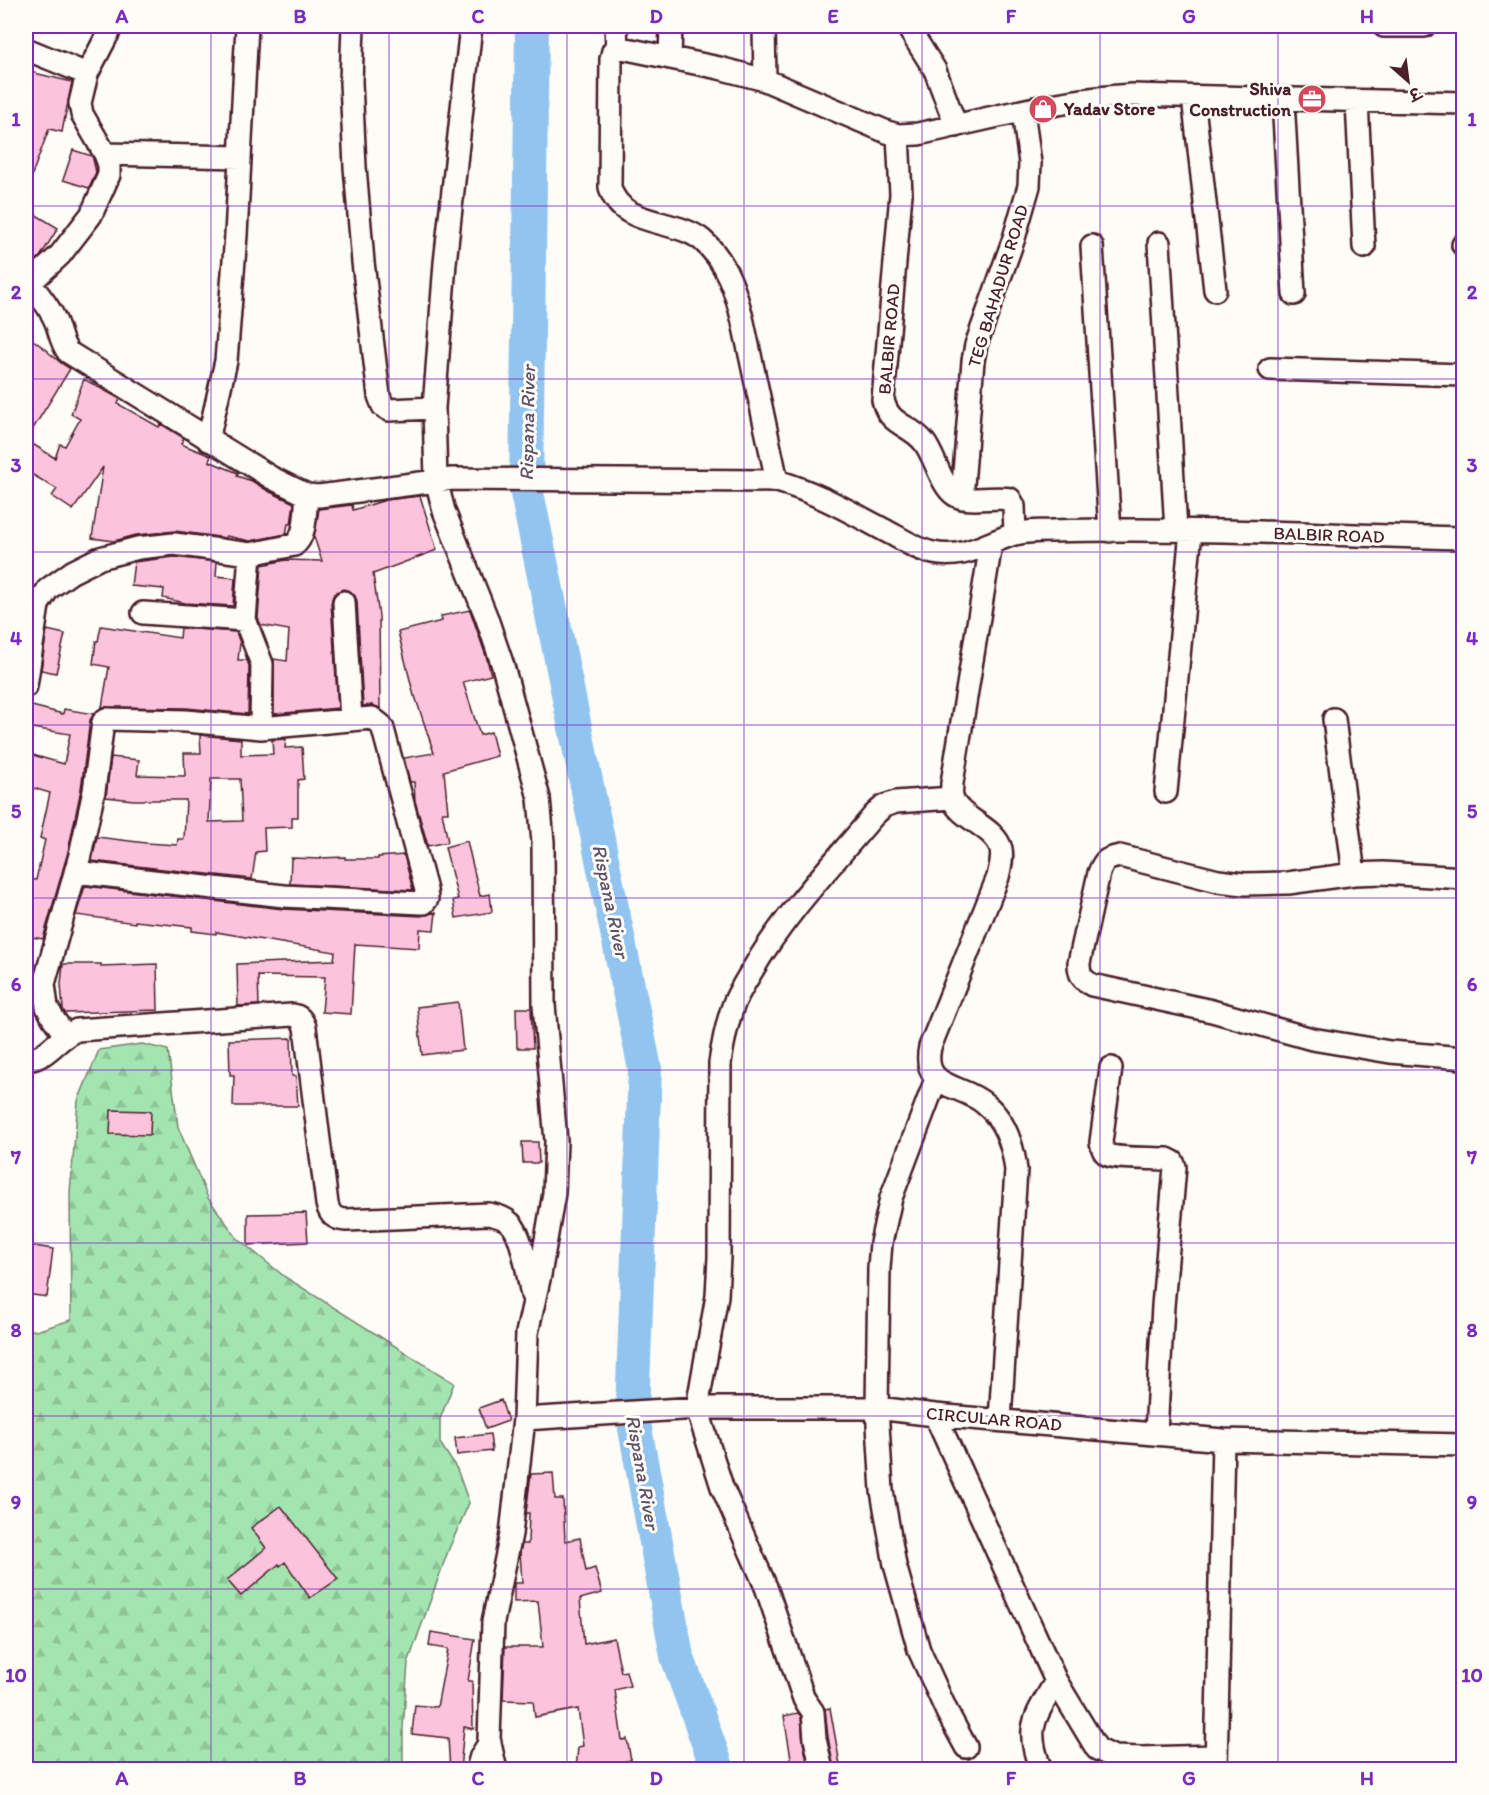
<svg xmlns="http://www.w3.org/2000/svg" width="1489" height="1795" viewBox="0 0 1489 1795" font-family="Itim,'Playpen Sans Deva',sans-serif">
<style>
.forest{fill:url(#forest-firs);stroke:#76826e;stroke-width:1.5}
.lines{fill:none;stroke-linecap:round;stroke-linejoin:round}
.river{stroke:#91c4ee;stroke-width:34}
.building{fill:#fcc4dc;stroke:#4a1f2b;stroke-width:1.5;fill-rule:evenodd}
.minor-casing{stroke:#4a1f2b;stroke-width:26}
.minor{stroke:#fdfcf7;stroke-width:21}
.grid{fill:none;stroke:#7b2cbf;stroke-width:1.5;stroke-opacity:0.55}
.labels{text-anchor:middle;stroke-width:6;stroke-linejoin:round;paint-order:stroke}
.poi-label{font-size:18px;font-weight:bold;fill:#4a1f2b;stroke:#fdfcf7;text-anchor:end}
.street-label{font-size:18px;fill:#4a1f2b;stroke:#fdfcf7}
.water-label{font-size:20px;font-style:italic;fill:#5f5166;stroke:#fdfcf7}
.neatline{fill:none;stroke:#7b2cbf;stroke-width:2}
.grid-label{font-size:20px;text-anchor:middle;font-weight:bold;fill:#7b2cbf}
</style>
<defs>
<pattern id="forest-firs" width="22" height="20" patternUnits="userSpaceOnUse" patternTransform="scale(1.5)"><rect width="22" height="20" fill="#a3e5b0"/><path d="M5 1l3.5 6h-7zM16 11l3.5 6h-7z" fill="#8ec498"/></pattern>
</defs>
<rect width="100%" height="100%" fill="#fdfcf7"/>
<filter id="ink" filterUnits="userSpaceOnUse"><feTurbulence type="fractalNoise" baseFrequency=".0167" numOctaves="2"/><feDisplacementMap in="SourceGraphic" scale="12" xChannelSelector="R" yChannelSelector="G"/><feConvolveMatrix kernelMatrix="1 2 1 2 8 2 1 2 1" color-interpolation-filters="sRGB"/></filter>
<g filter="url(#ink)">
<!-- forest -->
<path class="forest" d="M 142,1044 L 168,1050 L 178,1127 L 208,1198 L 237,1238 L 285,1277 L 454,1383 L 440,1419 L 440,1443 L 457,1469 L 469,1503 L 448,1551 L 408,1663 L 403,1728 L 403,1769 L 26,1769 L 26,1328 L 36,1331 L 71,1320 L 70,1192 L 78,1101 L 99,1050 Z"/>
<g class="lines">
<!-- river -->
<path class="river" d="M 532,26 L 526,488 L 645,1069 L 632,1412 L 677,1656 L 718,1770"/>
</g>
<!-- building -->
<path class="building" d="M 26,71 L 72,82 L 62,132 L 49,129 L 27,188 L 26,188 Z
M 73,150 L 92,156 L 93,159 L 96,172 L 89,188 L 63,180 Z
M 33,213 L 58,228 L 40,257 L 28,267 L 26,268 L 26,225 Z
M 26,335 L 48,351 L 48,352 L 61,363 L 70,369 L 26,440 L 55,458 L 60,444 L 65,446 L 80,419 L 71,414 L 84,379 L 120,399 L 118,404 L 159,427 L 161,424 L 184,438 L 181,444 L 211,456 L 209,461 L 238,473 L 237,476 L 252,481 L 268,491 L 294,503 L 291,524 L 288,524 L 286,534 L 250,541 L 226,536 L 226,538 L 175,531 L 136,535 L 114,541 L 92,538 L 103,467 L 73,510 L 52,496 L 57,489 L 26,471 Z
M 420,496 L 437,550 L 373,574 L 379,616 L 380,708 L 372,705 L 363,706 L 357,601 L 355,596 L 350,591 L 343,589 L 337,592 L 333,596 L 331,603 L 338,708 L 274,714 L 274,659 L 287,661 L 289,630 L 261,625 L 258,618 L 262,565 L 286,560 L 322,561 L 314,537 L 319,509 L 352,505 L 353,510 L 386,500 Z
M 174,557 L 217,562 L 216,576 L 235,578 L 233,606 L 185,603 L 163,598 L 164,589 L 131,586 L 134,562 Z
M 470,610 L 487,659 L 491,675 L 463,682 L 480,735 L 491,732 L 497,756 L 444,771 L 448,812 L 442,812 L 448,842 L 428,846 L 415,801 L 414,782 L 410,782 L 404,758 L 434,753 L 415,696 L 414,696 L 398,632 L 442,621 L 441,616 Z
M 101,626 L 180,638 L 181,628 L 236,632 L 240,643 L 238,660 L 247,660 L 249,666 L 248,714 L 186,708 L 102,707 L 109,667 L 93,664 L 96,641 L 98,641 Z
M 47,630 L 65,634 L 56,673 L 41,670 Z
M 28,705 L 63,714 L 64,709 L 94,714 L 90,720 L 81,789 L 68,852 L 43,939 L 26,936 L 26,879 L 36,880 L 45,840 L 40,838 L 50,793 L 26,786 L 26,753 L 64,764 L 70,734 L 26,727 Z
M 200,735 L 241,739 L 241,755 L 273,754 L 272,740 L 286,739 L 285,748 L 302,747 L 304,779 L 298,780 L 298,817 L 292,817 L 292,827 L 264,828 L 265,851 L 256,852 L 252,879 L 92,861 L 97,837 L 146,843 L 177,845 L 178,839 L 184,839 L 186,800 L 133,800 L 106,797 L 111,757 L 139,760 L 137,775 L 185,776 L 184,753 L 201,753 ZM 211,779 L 240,779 L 242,821 L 209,822 Z
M 467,841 L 480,896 L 490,894 L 492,912 L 456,918 L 453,900 L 458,899 L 445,847 Z
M 404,855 L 413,890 L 290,884 L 291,858 L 321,859 L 321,858 L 345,857 L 345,859 L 378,859 L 378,857 Z
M 85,886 L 283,909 L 421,916 L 436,912 L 434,930 L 420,929 L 419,948 L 355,944 L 351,1014 L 322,1012 L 325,977 L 258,976 L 259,1005 L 238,1006 L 237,964 L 334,960 L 335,952 L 216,932 L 216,934 L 192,931 L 192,927 L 135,921 L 135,923 L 76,915 Z
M 63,964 L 101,964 L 101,966 L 157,964 L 158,1010 L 65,1013 L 63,1009 L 61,984 Z
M 458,1002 L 463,1050 L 422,1055 L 417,1007 Z
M 516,1008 L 531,1008 L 533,1048 L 517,1048 Z
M 291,1038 L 292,1076 L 296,1076 L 298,1106 L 233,1106 L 234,1075 L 230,1075 L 229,1040 Z
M 111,1110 L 151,1111 L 150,1135 L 110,1134 Z
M 522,1142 L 538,1142 L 539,1163 L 523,1163 Z
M 306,1213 L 308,1242 L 248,1245 L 248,1214 Z
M 28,1245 L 53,1249 L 47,1297 L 26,1294 L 26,1267 Z
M 501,1400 L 508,1421 L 486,1429 L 479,1408 Z
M 490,1434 L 492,1451 L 457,1455 L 455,1438 Z
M 553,1473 L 555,1499 L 563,1499 L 565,1541 L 580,1538 L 586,1571 L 595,1568 L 602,1593 L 580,1599 L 584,1644 L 614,1638 L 621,1672 L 626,1671 L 630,1686 L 615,1690 L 622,1740 L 627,1739 L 631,1760 L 622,1762 L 625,1770 L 576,1770 L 578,1747 L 583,1746 L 578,1709 L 535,1717 L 533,1701 L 503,1700 L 505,1647 L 543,1647 L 538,1601 L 514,1602 L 514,1583 L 522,1583 L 520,1552 L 522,1544 L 528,1544 L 529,1513 L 526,1513 L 531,1474 Z
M 281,1506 L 338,1579 L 310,1598 L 285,1562 L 280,1566 L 279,1564 L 241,1596 L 227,1580 L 266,1548 L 251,1528 Z
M 431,1632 L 475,1639 L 468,1681 L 472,1681 L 473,1729 L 464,1727 L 460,1770 L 450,1770 L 448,1738 L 412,1734 L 415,1705 L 437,1707 L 448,1649 L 429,1646 Z
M 830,1708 L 841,1770 L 834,1770 L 828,1737 L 825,1709 Z
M 798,1713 L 801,1716 L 803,1742 L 809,1770 L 793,1770 L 784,1716 Z"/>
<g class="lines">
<!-- minor casing -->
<g class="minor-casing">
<path id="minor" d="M 353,26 L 351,82 L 355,167 L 363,262 L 379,396 L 383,406 L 389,410 L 434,408
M 471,26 L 445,263 L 434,408 L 436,480 L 444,511 L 486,616 L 503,666 L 539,798 L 543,842 L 544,1005 L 556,1141 L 554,1193 L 540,1275 L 527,1333 L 524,1419 L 511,1534 L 493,1622 L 489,1739 L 496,1770
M 616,26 L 617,48
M 764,26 L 765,80
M 907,26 L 935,70 L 956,126
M 1384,26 L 1424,26
M 26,49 L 87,74
M 670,58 L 671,26
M 1193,97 L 1215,290
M 1283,99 L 1294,294
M 1357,101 L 1364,247
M 898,135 L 901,194 L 883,400 C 889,426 910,424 924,442 C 935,456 941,486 955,495 C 967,503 995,496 1010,499 L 1014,506 L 1015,534
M 105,154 L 240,157
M 1159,243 L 1176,530
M 1463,245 L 1464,245
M 1092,246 L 1110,531
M 26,280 L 30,283 C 38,294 49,306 55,320 C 60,331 60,341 68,352 L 272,478 L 307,495 L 319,496 L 452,479 L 777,481 C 816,492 852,513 888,532 C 902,539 917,550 933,553 C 965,560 987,542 1015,534 C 1027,531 1040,531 1051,531 C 1189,527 1326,535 1464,538
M 30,283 L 60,255 L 91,215 L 109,175 L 109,165 L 105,154 L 82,114 L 80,103 L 87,74 L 112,26
M 1270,369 L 1464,375
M 208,440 L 226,361 L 236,235 L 247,26
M 777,481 L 743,322 C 736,292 726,260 702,240 C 675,218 620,227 610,187 L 611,59 L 613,51 L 622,48 L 719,68 L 765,80 L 887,132 L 898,135 L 918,134 C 989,119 1059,99 1132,95 L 1464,103
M 962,498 L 973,361 L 976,345 L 1014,238 L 1029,186 L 1030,163 L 1023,111
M 991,544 L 952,783 C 952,787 951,793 952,797 C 958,819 995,826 1001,849 C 1003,858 1000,868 998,877 L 930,1047 C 921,1090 961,1083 985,1104 C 1005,1120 1013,1145 1016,1170 L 1000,1420
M 250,554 L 245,620 L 262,664 L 261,728
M 26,596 L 38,605 L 26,686
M 344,602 L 351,720
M 38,605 L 48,589 L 72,572 L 100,558 L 138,548 L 174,544 L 250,554 L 294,545 C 307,536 305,510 307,495
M 143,613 L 245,620
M 1334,719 L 1354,874
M 1166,792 L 1191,531
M 1464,878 L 1383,873 L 1354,874 L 1288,883 L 1244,884 L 1218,881 L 1120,856 C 1106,859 1104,860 1099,873 L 1079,963 C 1079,975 1082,979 1092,985 L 1212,1011 L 1312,1039 L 1390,1052 L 1464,1058
M 65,1035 L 53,1018 L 47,1007 L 44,984 L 80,855 L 94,791 L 103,722 L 106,719 L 186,721 L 261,728 L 372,718 L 381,725 L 383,729 L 426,890 L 427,899 L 424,903 L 421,903 L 284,896 L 75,872
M 26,1060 C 48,1059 57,1037 77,1030 L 292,1015 C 300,1016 302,1020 305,1027 L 327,1204 C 330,1215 334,1219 346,1220 L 489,1214 C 497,1216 504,1217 510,1223 C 523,1234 528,1278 532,1295
M 1111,1068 L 1101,1142 C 1102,1147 1103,1152 1108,1155 C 1117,1159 1155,1158 1167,1159 L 1173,1162 L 1175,1167 L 1163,1306 L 1156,1433
M 936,1079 L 891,1198 L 881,1243 L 879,1268 L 877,1408 L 882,1491 L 895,1565 L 919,1650 L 947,1712 L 966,1747
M 935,1415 L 1056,1681 L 1097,1749 L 1114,1757 L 1141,1758 L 1215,1756
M 524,1419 L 697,1408 L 877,1408 L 935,1415 L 1223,1440 L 1464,1445
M 1216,1769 L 1223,1440
M 477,1770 L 481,1756 L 490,1742
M 822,1770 L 815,1739 L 813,1712 L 804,1699 L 766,1587 L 722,1487 L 697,1408 L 717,1296 L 719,1257 L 720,1063 C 723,1042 727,1021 735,1001 C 740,990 747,979 753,969 C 786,913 832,865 874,815 L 884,806 L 896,802 L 952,798
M 1041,1770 C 1024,1727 1035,1718 1056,1681"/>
</g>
<!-- minor -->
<use href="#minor" class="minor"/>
</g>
</g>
<!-- grid -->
<path class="grid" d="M 211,26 L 211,1770M 389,26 L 389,1770M 567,26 L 567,1770M 744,26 L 744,1770M 922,26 L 922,1770M 1100,26 L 1100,1770M 1278,26 L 1278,1770M 26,206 L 1464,206M 26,379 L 1464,379M 26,552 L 1464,552M 26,725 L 1464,725M 26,898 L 1464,898M 26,1070 L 1464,1070M 26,1243 L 1464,1243M 26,1416 L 1464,1416M 26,1589 L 1464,1589"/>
<!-- icons -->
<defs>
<g id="office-disc" transform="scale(1.5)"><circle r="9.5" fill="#d1495b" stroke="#fdfcf7"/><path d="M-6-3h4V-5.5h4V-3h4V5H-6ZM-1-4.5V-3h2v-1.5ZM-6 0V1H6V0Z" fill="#fff"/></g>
<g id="shop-disc" transform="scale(1.5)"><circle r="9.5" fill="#d1495b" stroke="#fdfcf7"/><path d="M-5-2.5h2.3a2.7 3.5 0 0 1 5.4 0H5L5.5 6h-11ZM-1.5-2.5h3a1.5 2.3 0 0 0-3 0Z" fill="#fff"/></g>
</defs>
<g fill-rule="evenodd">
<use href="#office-disc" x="1312" y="99"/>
<use href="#shop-disc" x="1043" y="109"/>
</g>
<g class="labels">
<!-- poi labels -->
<g class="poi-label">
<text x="1291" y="95">Shiva<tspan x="1291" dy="21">Construction</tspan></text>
<text x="1064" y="115" text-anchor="start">Yadav Store</text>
</g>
<!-- street labels -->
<g class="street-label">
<text transform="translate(998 286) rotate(-73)" y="6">TEG BAHADUR ROAD</text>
<text transform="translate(889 339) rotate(-85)" y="6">BALBIR ROAD</text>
<text transform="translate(1329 535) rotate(2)" y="6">BALBIR ROAD</text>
<text transform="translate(994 1419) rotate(5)" y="6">CIRCULAR ROAD</text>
</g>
<!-- water labels -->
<g class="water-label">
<text transform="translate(527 423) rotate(-89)" y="7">Rispana River</text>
<text transform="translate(611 901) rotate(78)" y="7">Rispana River</text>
<text transform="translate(643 1472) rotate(80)" y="7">Rispana River</text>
</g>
</g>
<!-- margin -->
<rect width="1489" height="1795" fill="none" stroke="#fdfcf7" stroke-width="66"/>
<!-- north arrow -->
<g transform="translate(1408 81) rotate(152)" stroke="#fdfcf7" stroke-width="4.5" paint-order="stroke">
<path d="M0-4.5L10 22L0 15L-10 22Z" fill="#4a1f2b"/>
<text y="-9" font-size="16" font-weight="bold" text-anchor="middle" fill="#4a1f2b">उ</text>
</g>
<rect x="33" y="33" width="1423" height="1729" class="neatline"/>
<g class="grid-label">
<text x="122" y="23">A</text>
<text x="300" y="23">B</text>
<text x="478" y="23">C</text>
<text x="656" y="23">D</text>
<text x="833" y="23">E</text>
<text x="1011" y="23">F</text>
<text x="1189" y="23">G</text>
<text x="1367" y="23">H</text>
<text x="16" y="126">1</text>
<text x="1472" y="126">1</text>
<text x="16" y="299">2</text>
<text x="1472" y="299">2</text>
<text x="16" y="472">3</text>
<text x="1472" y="472">3</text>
<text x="16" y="645">4</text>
<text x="1472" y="645">4</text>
<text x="16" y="818">5</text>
<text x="1472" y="818">5</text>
<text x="16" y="991">6</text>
<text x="1472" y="991">6</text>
<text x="16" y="1164">7</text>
<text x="1472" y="1164">7</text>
<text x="16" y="1337">8</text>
<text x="1472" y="1337">8</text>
<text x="16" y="1509">9</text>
<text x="1472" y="1509">9</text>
<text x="16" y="1682">10</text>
<text x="1472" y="1682">10</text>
<text x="122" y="1785">A</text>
<text x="300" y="1785">B</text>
<text x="478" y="1785">C</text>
<text x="656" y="1785">D</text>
<text x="833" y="1785">E</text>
<text x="1011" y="1785">F</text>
<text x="1189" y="1785">G</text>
<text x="1367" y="1785">H</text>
</g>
</svg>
